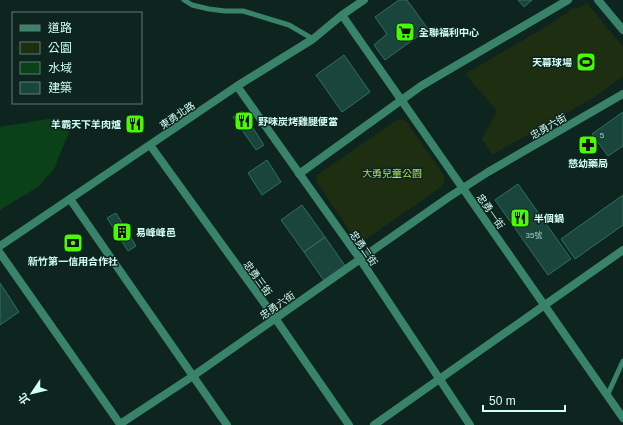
<svg xmlns="http://www.w3.org/2000/svg" width="623" height="425" viewBox="0 0 623 425" font-family="Arial,'Noto Sans TC',sans-serif">
<style>
.green{fill:#1d2e11}
.water{fill:#0a4118}
.building{fill:#1a453d;stroke:#2c7164}
.lines{fill:none;stroke-linecap:round;stroke-linejoin:round}
.lane{stroke:#39836a;stroke-width:5}
.street{stroke:#39836a;stroke-width:8}
.labels{text-anchor:middle;stroke-width:3;stroke-linejoin:round;paint-order:stroke}
.number-label{font-size:8px;fill:#a3d0c6}
.poi-label{font-size:10px;font-weight:bold;fill:#d1fff3;stroke:#0e241f;text-anchor:start}
.street-label{font-size:10px;fill:#d1fff3;stroke:#0e241f}
.park-label{font-size:10px;fill:#afdf5d;stroke:#0e241f}
</style>
<rect width="100%" height="100%" fill="#0e241f"/>
<!-- green -->
<path class="green" d="M 587,3 L 623,47 L 623,76 L 595,97 L 492,155 L 482,139 L 497,111 L 465,74 L 557,20 L 574,7 L 576,9 Z
M 398,119 L 406,121 L 445,177 L 444,183 L 441,187 L 365,240 L 356,240 L 316,181 L 317,175 Z"/>
<!-- water -->
<path class="water" d="M 54,118 L 74,120 L 54,169 L 38,187 L 0,210 L 0,127 Z"/>
<!-- building -->
<path class="building" d="M 399,0 L 407,0 L 428,29 L 385,60 L 374,45 L 387,34 L 375,17 Z
M 518,0 L 532,0 L 524,7 Z
M 344,55 L 370,92 L 342,112 L 316,75 Z
M 242,111 L 264,145 L 256,150 L 233,117 Z
M 623,112 L 623,146 L 608,156 L 592,134 Z
M 267,160 L 281,182 L 262,195 L 248,173 Z
M 518,184 L 571,259 L 548,275 L 495,200 Z
M 623,195 L 623,225 L 575,259 L 561,239 Z
M 302,205 L 325,237 L 304,252 L 281,220 Z
M 116,213 L 136,246 L 128,251 L 107,218 Z
M 325,237 L 348,270 L 327,285 L 304,252 Z
M 0,283 L 19,312 L 0,325 Z"/>
<g class="lines">
<!-- lane -->
<path class="lane" d="M 184,0 L 192,5 L 209,9 L 225,11 L 243,11 L 289,25 L 313,39
M 607,396 L 623,361"/>
<!-- street -->
<path class="street" d="M 598,0 L 623,30
M 342,15 L 623,418
M 237,86 L 360,259 L 470,425
M 150,145 L 275,318 L 349,425
M 299,174 L 421,86 L 568,0
M 70,199 L 227,425
M 0,246 L 237,86 L 313,39 L 342,15 L 364,0
M 0,253 L 120,424 L 193,376 L 449,197 L 488,172 L 623,94
M 374,425 L 623,250"/>
</g>
<!-- icons -->
<defs>
<g id="supermarket-square" transform="scale(1)"><rect x="-9" y="-9" width="18" height="18" rx="4" fill="#48fc00" stroke="#0e241f"/><path d="M-6-5.5h2.5l.6 2H6L4.5 2H-2.5L-4.4-4H-6ZM-1.5 3.2a1.3 1.3 0 1 0 .1 0ZM3 3.2a1.3 1.3 0 1 0 .1 0Z" fill="#111"/></g>
<g id="stadium-square" transform="scale(1)"><rect x="-9" y="-9" width="18" height="18" rx="4" fill="#48fc00" stroke="#0e241f"/><path d="M0-5a6.5 5 0 1 0 0 10a6.5 5 0 1 0 0-10ZM-3.5-1.8h7v3.6h-7Z" fill="#111"/></g>
<g id="restaurant-square" transform="scale(1)"><rect x="-9" y="-9" width="18" height="18" rx="4" fill="#48fc00" stroke="#0e241f"/><path d="M-5-6h1v4h1v-4h1v4h1v-4h1v5L-1.5 .5V6h-2V.5L-5-1ZM5-6V6H3V1.5H1.5Q1.5-4 5-6Z" fill="#111"/></g>
<g id="pharmacy-square" transform="scale(1)"><rect x="-9" y="-9" width="18" height="18" rx="4" fill="#48fc00" stroke="#0e241f"/><path d="M-2-6h4v4h4v4h-4v4h-4v-4h-4v-4h4Z" fill="#111"/></g>
<g id="building-square" transform="scale(1)"><rect x="-9" y="-9" width="18" height="18" rx="4" fill="#48fc00" stroke="#0e241f"/><path d="M-4-6H4V6H1V3H-1V6H-4ZM-2.5-4.3h1.7v1.8h-1.7ZM.8-4.3h1.7v1.8H.8ZM-2.5-1h1.7V.8h-1.7ZM.8-1h1.7V.8H.8Z" fill="#111"/></g>
<g id="bank-square" transform="scale(1)"><rect x="-9" y="-9" width="18" height="18" rx="4" fill="#48fc00" stroke="#0e241f"/><path d="M-6-4H6V4H-6ZM0-2.3a2.3 2.3 0 1 0 0 4.6a2.3 2.3 0 1 0 0-4.6Z" fill="#111"/></g>
</defs>
<g fill-rule="evenodd">
<use href="#supermarket-square" x="405" y="32"/>
<use href="#stadium-square" x="586" y="62"/>
<use href="#restaurant-square" x="244" y="121"/>
<use href="#restaurant-square" x="135" y="124"/>
<use href="#pharmacy-square" x="588" y="145"/>
<use href="#restaurant-square" x="520" y="218"/>
<use href="#building-square" x="122" y="232"/>
<use href="#bank-square" x="73" y="243"/>
</g>
<g class="labels">
<!-- number labels -->
<g class="number-label">
<text x="602" y="138">5</text>
<text x="534" y="238">35號</text>
</g>
<!-- poi labels -->
<g class="poi-label">
<text x="419" y="36">全聯福利中心</text>
<text x="572" y="66" text-anchor="end">天幕球場</text>
<text x="258" y="125">野味炭烤雞腿便當</text>
<text x="121" y="128" text-anchor="end">羊霸天下羊肉爐</text>
<text x="588" y="167" text-anchor="middle">慈幼藥局</text>
<text x="534" y="222">半個鍋</text>
<text x="136" y="236">易峰峰邑</text>
<text x="73" y="265" text-anchor="middle">新竹第一信用合作社</text>
</g>
<!-- street labels -->
<g class="street-label">
<text transform="translate(177 115) rotate(-34)" y="4">東勇北路</text>
<text transform="translate(548 126) rotate(-30)" y="4">忠勇六街</text>
<text transform="translate(491 211) rotate(55)" y="4">忠勇一街</text>
<text transform="translate(364 248) rotate(55)" y="4">忠勇二街</text>
<text transform="translate(258 278) rotate(54)" y="4">忠勇三街</text>
<text transform="translate(277 305) rotate(-35)" y="4">忠勇六街</text>
</g>
<!-- park labels -->
<g class="park-label">
<text x="392" y="177">大勇兒童公園</text>
</g>
</g>
<!-- legend -->
<rect x="12" y="12" width="130" height="92" fill="#0e241f" stroke="#5c7c74"/>
<rect x="20" y="25" width="20" height="6" fill="#39836a" stroke="#5c7c74"/>
<text x="48" y="32" font-size="12" fill="#d1fff3">道路</text>
<rect x="20" y="42" width="20" height="12" fill="#1d2e11" stroke="#5c7c74"/>
<text x="48" y="52" font-size="12" fill="#d1fff3">公園</text>
<rect x="20" y="62" width="20" height="12" fill="#0a4118" stroke="#5c7c74"/>
<text x="48" y="72" font-size="12" fill="#d1fff3">水域</text>
<rect x="20" y="82" width="20" height="12" fill="#1a453d" stroke="#5c7c74"/>
<text x="48" y="92" font-size="12" fill="#d1fff3">建築</text>
<!-- north arrow -->
<g transform="translate(32 393) rotate(235)" stroke="#0e241f" stroke-width="3" paint-order="stroke">
<path d="M0-3L7 15L0 10L-7 15Z" fill="#d1fff3"/>
<text y="-6" font-size="11" font-weight="bold" text-anchor="middle" fill="#d1fff3">北</text>
</g>
<!-- scale -->
<path d="M483 405v6h82v-6" fill="none" stroke="#d1fff3" stroke-width="2"/>
<text x="489" y="405" font-size="12" fill="#d1fff3" stroke="#0e241f" stroke-width="3" paint-order="stroke">50 m</text>
</svg>
